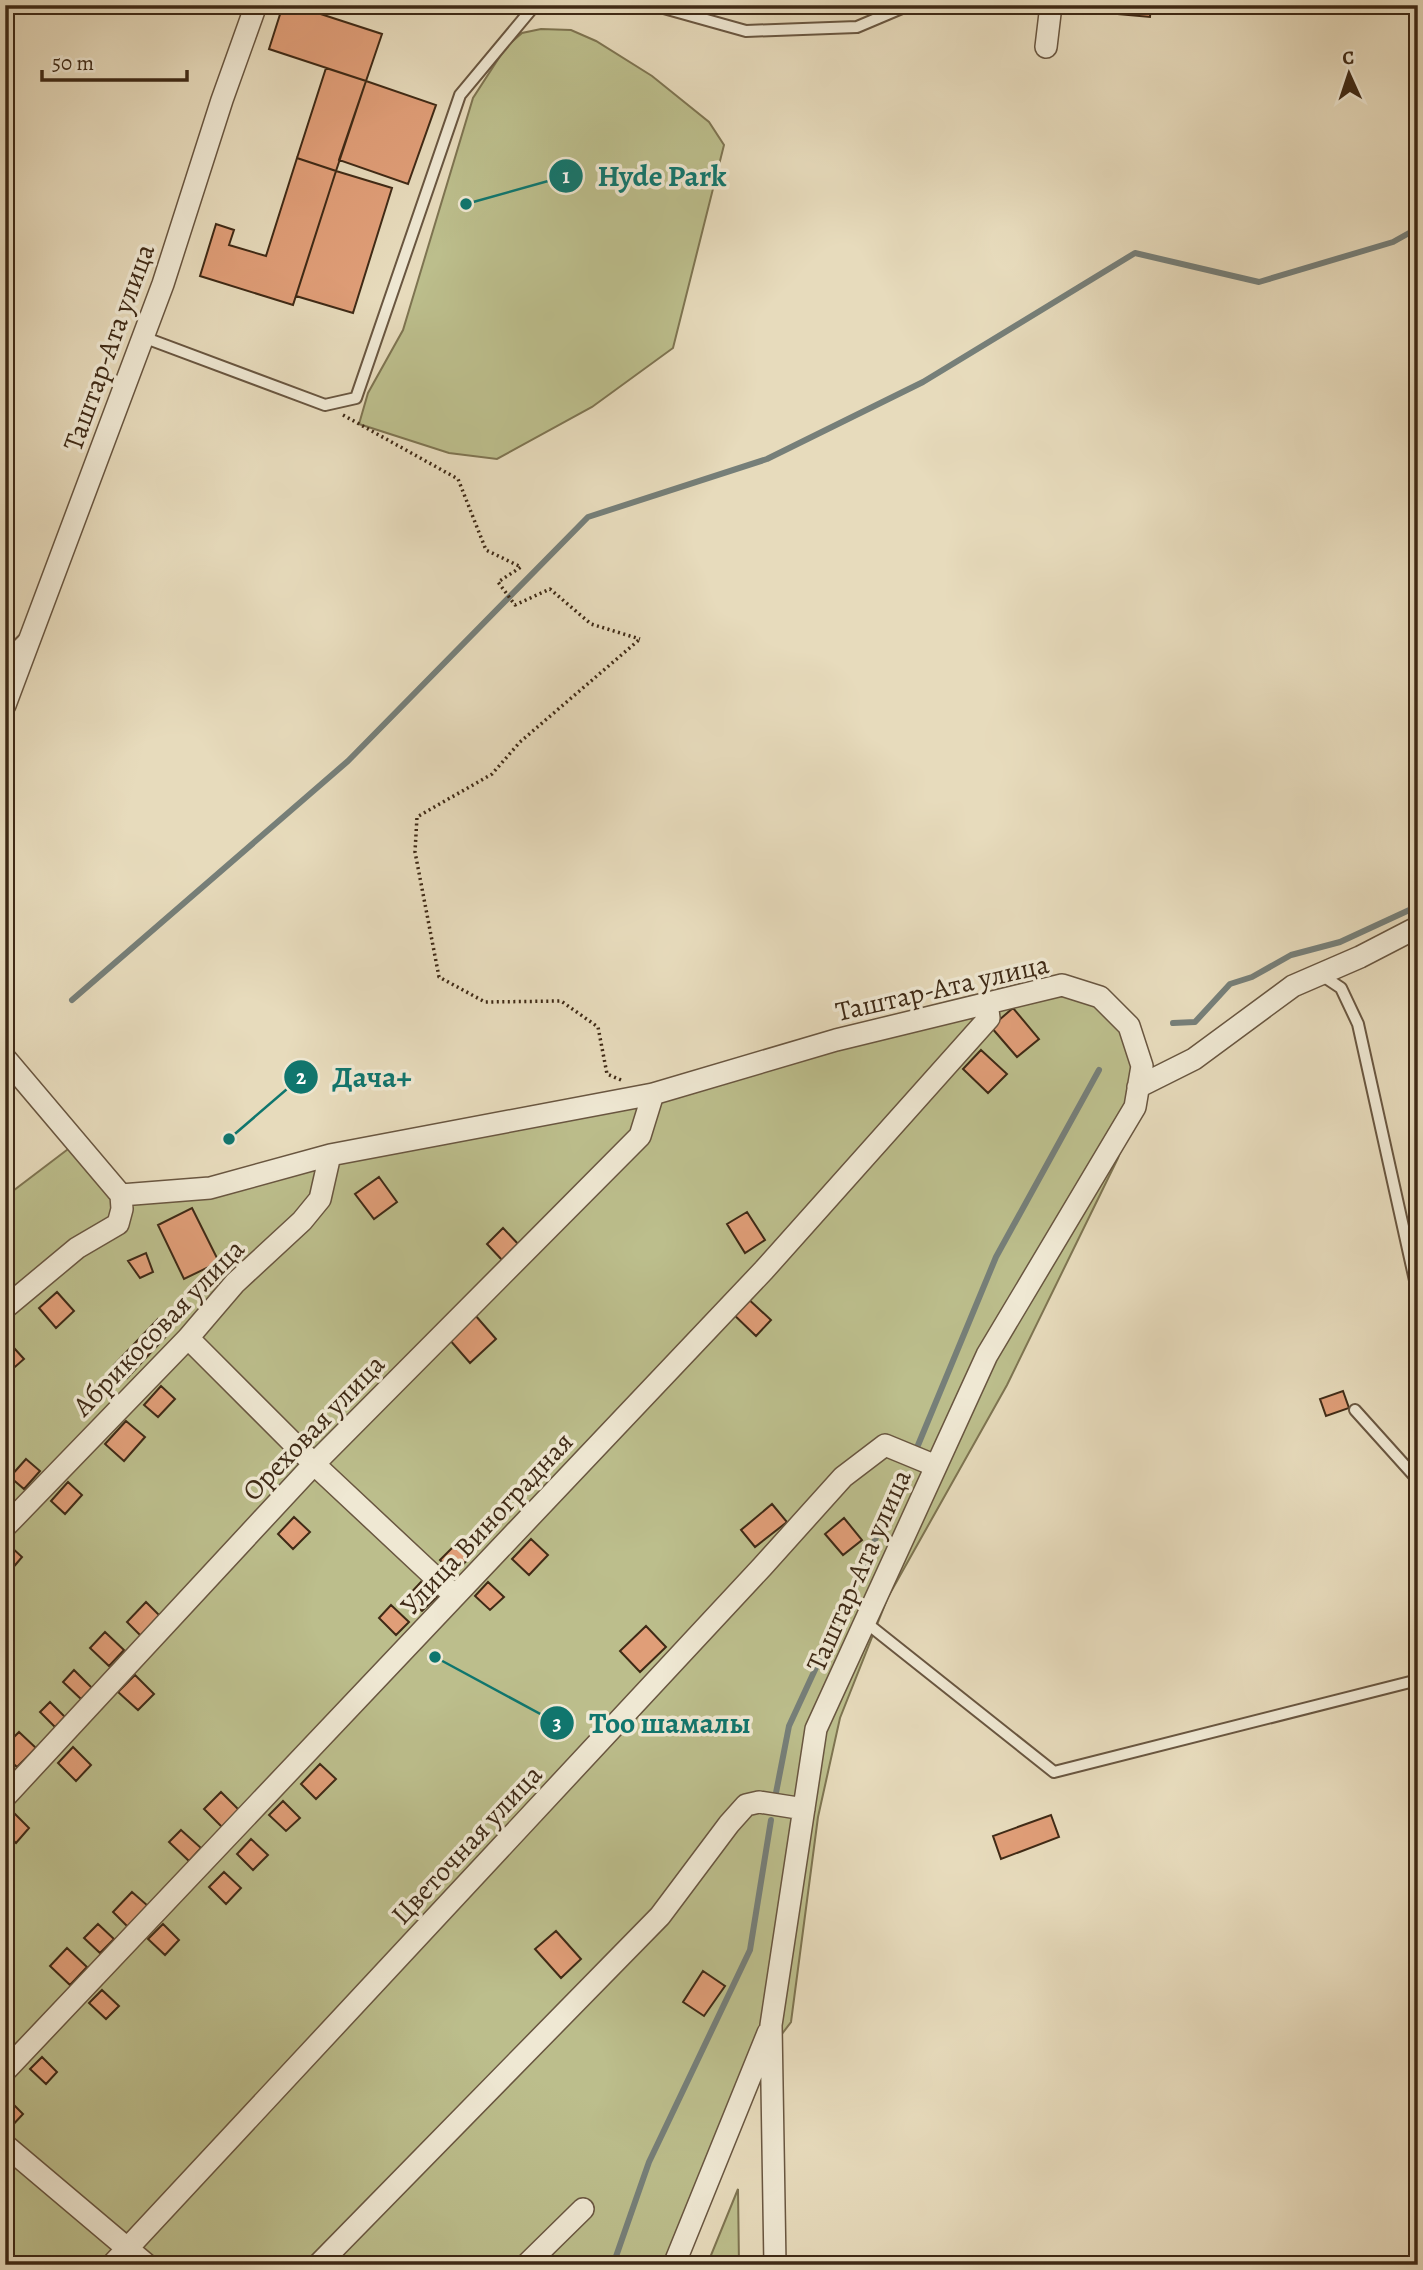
<svg xmlns="http://www.w3.org/2000/svg" width="1423" height="2270" viewBox="0 0 1423 2270" font-family="Alegreya,serif">
<style>
.green{fill:#bcbe8c;stroke:#7e7451;stroke-width:2}
.lines{fill:none;stroke-linecap:round;stroke-linejoin:round}
.stream{stroke:#767f79;stroke-width:6}
.building{fill:#e09e78;stroke:#3f2a16;stroke-width:2}
.service-casing{stroke:#695640;stroke-width:14}
.minor-casing{stroke:#695640;stroke-width:24}
.path{stroke:#3f2a16;stroke-width:3.5;stroke-dasharray:2 3.5;stroke-linecap:butt}
.service{stroke:#efe8d3;stroke-width:10}
.minor{stroke:#efe8d3;stroke-width:21}
.labels{text-anchor:middle;stroke-width:7;stroke-linejoin:round;paint-order:stroke}
.street-label{font-size:28px;fill:#3f2a16;stroke:#efe8d3}
.leader{fill:none;stroke:#0f766e;stroke-width:2.5}
.callout-dot{fill:#0f766e;stroke:#efe8d3;stroke-width:2.5}
.mark-label{font-size:21px;text-anchor:middle;font-weight:bold;fill:#fff}
.callout-label{font-size:30px;text-anchor:middle;font-weight:bold;fill:#0f766e;stroke:#efe8d3;stroke-width:7;stroke-linejoin:round;paint-order:stroke}
</style>
<rect width="100%" height="100%" fill="#e7dbbc"/>
<filter id="stains"><feTurbulence type="fractalNoise" baseFrequency=".00286" numOctaves="4"/><feColorMatrix values="0 0 0 0 .2 0 0 0 0 .09 0 0 0 0 .02 0 0 0 .5 -.17"/></filter>
<radialGradient id="worn" r=".72"><stop offset=".6" stop-color="#630" stop-opacity="0"/><stop offset="1" stop-color="#630" stop-opacity=".3"/></radialGradient>
<!-- green -->
<path class="green" d="M 541,29 L 571,30 L 596,41 L 652,76 L 709,122 L 724,145 L 673,348 L 592,407 L 497,459 L 449,453 L 359,424 L 368,393 L 403,330 L 473,98 L 506,47 L 522,33 Z
M 1062,985 L 1129,1026 L 1135,1107 L 1118,1158 L 1007,1385 L 888,1597 L 840,1718 L 818,1817 L 791,2022 L 735,2096 L 667,2265 L 5,2265 L 5,1197 L 76,1143 L 122,1195 L 653,1094 Z
M 738,2189 L 739,2265 L 707,2265 Z"/>
<g class="lines">
<!-- stream -->
<path class="stream" d="M 72,1000 L 348,761 L 588,517 L 767,459 L 923,382 L 1135,253 L 1259,282 L 1393,242 L 1418,228
M 1173,1023 L 1195,1022 L 1230,984 L 1252,977 L 1291,955 L 1340,942 L 1418,906
M 916,1450 L 996,1257 L 1099,1070
M 775,1798 L 789,1726 L 904,1477
M 613,2265 L 649,2162 L 750,1950 L 771,1820"/>
</g>
<!-- building -->
<path class="building" d="M 283,5 L 293,5 L 382,34 L 366,81 L 269,49 Z
M 1108,5 L 1151,5 L 1150,17 L 1107,13 Z
M 326,68 L 366,81 L 336,171 L 297,158 Z
M 366,81 L 436,105 L 408,184 L 339,160 Z
M 297,158 L 336,171 L 293,305 L 200,276 L 216,224 L 234,230 L 229,245 L 266,256 Z
M 336,171 L 392,188 L 353,313 L 296,296 Z
M 1013,1008 L 1039,1039 L 1017,1057 L 991,1027 Z
M 981,1050 L 1007,1074 L 988,1093 L 963,1069 Z
M 379,1177 L 397,1202 L 374,1219 L 355,1194 Z
M 192,1208 L 219,1262 L 184,1279 L 158,1225 Z
M 747,1212 L 765,1240 L 745,1253 L 727,1224 Z
M 503,1228 L 520,1246 L 503,1261 L 487,1244 Z
M 146,1253 L 153,1272 L 140,1278 L 128,1261 Z
M 57,1292 L 74,1311 L 56,1328 L 39,1308 Z
M 745,1296 L 771,1320 L 756,1336 L 730,1311 Z
M 475,1315 L 496,1339 L 470,1363 L 449,1339 Z
M 158,1319 L 171,1331 L 127,1378 L 114,1365 Z
M 5,1338 L 24,1359 L 8,1373 L 5,1370 Z
M 161,1386 L 175,1399 L 158,1417 L 144,1405 Z
M 1343,1391 L 1349,1408 L 1326,1416 L 1320,1399 Z
M 126,1421 L 145,1437 L 124,1461 L 105,1444 Z
M 26,1459 L 40,1471 L 24,1489 L 10,1477 Z
M 68,1482 L 82,1495 L 65,1514 L 51,1501 Z
M 772,1504 L 787,1522 L 755,1547 L 741,1530 Z
M 294,1517 L 310,1532 L 293,1549 L 278,1534 Z
M 844,1518 L 862,1540 L 843,1555 L 825,1534 Z
M 531,1539 L 548,1555 L 529,1575 L 512,1559 Z
M 458,1542 L 471,1556 L 454,1574 L 440,1560 Z
M 9,1545 L 22,1557 L 11,1570 L 5,1565 L 5,1549 Z
M 421,1582 L 437,1597 L 422,1611 L 407,1597 Z
M 488,1582 L 504,1597 L 490,1610 L 475,1596 Z
M 146,1602 L 160,1616 L 141,1636 L 127,1622 Z
M 391,1605 L 409,1622 L 396,1635 L 379,1618 Z
M 646,1626 L 666,1647 L 640,1672 L 620,1651 Z
M 105,1632 L 124,1650 L 109,1666 L 90,1648 Z
M 74,1670 L 92,1688 L 81,1699 L 63,1682 Z
M 135,1675 L 154,1694 L 138,1710 L 118,1692 Z
M 50,1702 L 65,1717 L 55,1727 L 40,1712 Z
M 19,1732 L 36,1748 L 17,1767 L 5,1756 L 5,1746 Z
M 73,1747 L 91,1765 L 76,1781 L 58,1763 Z
M 320,1764 L 336,1779 L 316,1799 L 301,1784 Z
M 221,1792 L 239,1810 L 222,1827 L 204,1809 Z
M 283,1801 L 300,1818 L 286,1831 L 269,1815 Z
M 13,1812 L 29,1828 L 16,1843 L 5,1832 L 5,1820 Z
M 1051,1815 L 1059,1837 L 1001,1859 L 993,1836 Z
M 181,1830 L 201,1848 L 189,1861 L 169,1842 Z
M 251,1839 L 268,1855 L 253,1870 L 237,1854 Z
M 224,1872 L 241,1888 L 226,1904 L 209,1887 Z
M 132,1892 L 148,1906 L 128,1927 L 113,1912 Z
M 98,1924 L 114,1939 L 100,1953 L 84,1938 Z
M 163,1924 L 179,1940 L 165,1955 L 148,1939 Z
M 556,1931 L 581,1959 L 561,1978 L 535,1949 Z
M 67,1948 L 87,1967 L 70,1985 L 50,1966 Z
M 703,1971 L 725,1986 L 704,2016 L 683,2002 Z
M 102,1990 L 119,2006 L 106,2019 L 89,2003 Z
M 42,2057 L 57,2072 L 46,2084 L 30,2069 Z
M 8,2099 L 23,2114 L 10,2128 L 5,2123 L 5,2102 Z"/>
<g class="lines">
<!-- service casing -->
<g class="service-casing">
<path id="service" d="M 653,5 L 746,31 L 857,27 L 909,5
M 143,337 L 325,405 L 356,398 L 460,95 L 535,5
M 5,658 L 23,640
M 1320,974 L 1341,988 L 1358,1024 L 1418,1294
M 1355,1410 L 1418,1480
M 864,1621 L 1054,1772 L 1418,1680"/>
</g>
<!-- minor casing -->
<g class="minor-casing">
<path id="minor" d="M 1046,47 L 1051,5
M 5,705 L 163,284 L 222,100 L 256,5
M 5,1058 L 121,1195 L 210,1188 L 330,1155 L 653,1094 L 836,1040 L 1062,985 L 1100,997 L 1129,1026 L 1142,1066 L 1135,1107 L 987,1355 L 816,1729 L 771,2025 L 775,2265
M 1138,1087 L 1194,1059 L 1293,986 L 1360,957 L 1418,927
M 5,1308 L 77,1248 L 118,1224 L 122,1209 L 121,1195
M 188,1338 L 314,1464 L 455,1596
M 5,1527 L 188,1338 L 235,1283 L 302,1221 L 320,1199 L 330,1155
M 5,1797 L 314,1464 L 640,1136 L 653,1094
M 5,2071 L 764,1270 L 989,1018 L 987,1003
M 5,2145 L 147,2265
M 112,2265 L 762,1567 L 843,1477 L 885,1445 L 936,1466
M 318,2265 L 660,1916 L 729,1824 L 746,1805 L 759,1802 L 804,1809
M 526,2265 L 583,2209
M 674,2265 L 768,2033"/>
</g>
<!-- path -->
<path class="path" d="M 343,415 L 458,479 L 486,550 L 521,567 L 498,582 L 515,605 L 550,589 L 591,624 L 640,639
M 621,1080 L 607,1074 L 598,1027 L 561,1001 L 485,1002 L 439,977 L 415,852 L 417,817 L 492,774 L 520,742 L 640,639"/>
<!-- service -->
<use href="#service" class="service"/>
<!-- minor -->
<use href="#minor" class="minor"/>
</g>
<g class="labels">
<!-- street labels -->
<g class="street-label">
<text transform="translate(108 347) rotate(-70)" y="10">Таштар-Ата улица</text>
<text transform="translate(942 987) rotate(-13)" y="10">Таштар-Ата улица</text>
<text transform="translate(158 1327) rotate(-46)" y="10">Абрикосовая улица</text>
<text transform="translate(313 1427) rotate(-46)" y="10">Ореховая улица</text>
<text transform="translate(486 1523) rotate(-47)" y="10">Улица Виноградная</text>
<text transform="translate(858 1570) rotate(-66)" y="10">Таштар-Ата улица</text>
<text transform="translate(466 1844) rotate(-47)" y="10">Цветочная улица</text>
</g>
</g>
<!-- callouts -->
<path class="leader" d="M466 204L566 176M229 1139L301 1077M435 1657L557 1723"/>
<g class="callout-dot">
<circle cx="466" cy="204" r="7"/>
<circle cx="229" cy="1139" r="7"/>
<circle cx="435" cy="1657" r="7"/>
<circle cx="566" cy="176" r="18"/>
<circle cx="301" cy="1077" r="18"/>
<circle cx="557" cy="1723" r="18"/>
</g>
<g class="mark-label">
<text x="566" y="183">1</text>
<text x="301" y="1084">2</text>
<text x="557" y="1730">3</text>
</g>
<g class="callout-label">
<text x="662" y="186">Hyde Park</text>
<text x="372" y="1087">Дача+</text>
<text x="670" y="1733">Тоо шамалы</text>
</g>
<!-- margin -->
<rect width="1423" height="2270" fill="none" stroke="#e7dbbc" stroke-width="28"/>
<rect x="7" y="7" width="1409" height="2256" fill="none" stroke="#3f2a16" stroke-width="3.5"/>
<rect x="14" y="14" width="1395" height="2242" fill="none" stroke="#3f2a16" stroke-width="2"/>
<!-- north arrow -->
<g transform="translate(1349 74) rotate(357)" stroke="#efe8d3" stroke-width="5" paint-order="stroke">
<path d="M0-5L12 26L0 18L-12 26Z" fill="#3f2a16"/>
<text y="-10" font-size="19" font-weight="bold" text-anchor="middle" fill="#3f2a16">С</text>
</g>
<!-- scale -->
<path d="M42 70v10h145v-10" fill="none" stroke="#3f2a16" stroke-width="3.5"/>
<text x="52" y="70" font-size="21" fill="#3f2a16" stroke="#efe8d3" stroke-width="5" paint-order="stroke">50 m</text>
<rect width="100%" height="100%" filter="url(#stains)"/>
<rect width="100%" height="100%" fill="url(#worn)"/>
</svg>
